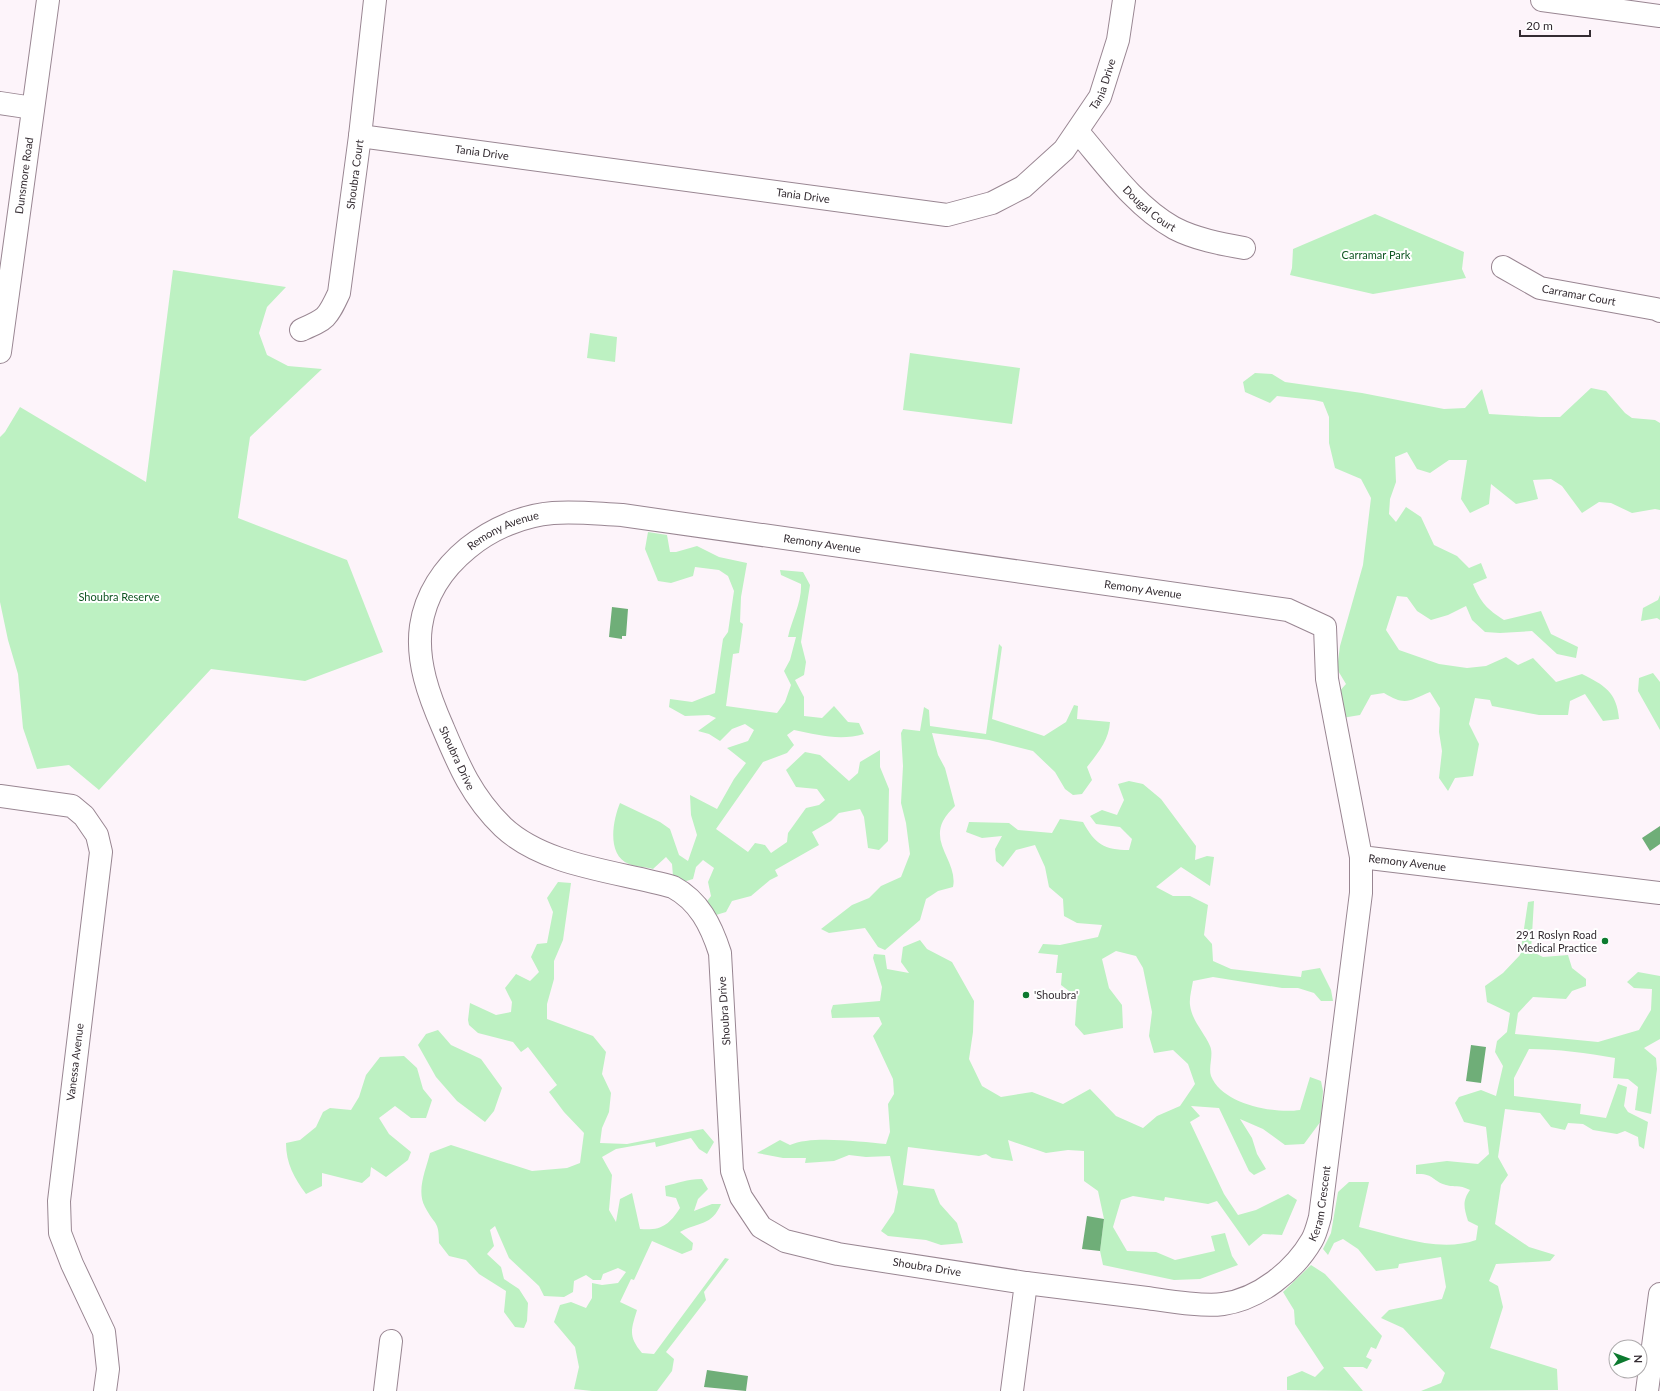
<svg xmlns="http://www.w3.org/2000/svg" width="1660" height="1391" viewBox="0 0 1660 1391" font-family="Lato,sans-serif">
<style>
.green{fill:#bdf1c2}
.water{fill:#6fae78}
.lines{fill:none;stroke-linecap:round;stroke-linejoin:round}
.minor-casing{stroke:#998692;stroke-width:24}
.tertiary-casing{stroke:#998692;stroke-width:24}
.minor{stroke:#fff;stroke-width:22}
.tertiary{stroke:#fff;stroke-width:22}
.poi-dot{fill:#0c7a2f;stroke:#fff;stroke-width:1.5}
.labels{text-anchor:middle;stroke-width:4;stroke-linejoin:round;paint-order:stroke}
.street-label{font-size:11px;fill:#342c32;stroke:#fff}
.park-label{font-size:11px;fill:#0f5522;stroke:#fff}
.poi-label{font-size:11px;fill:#342c32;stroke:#fff;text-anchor:end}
</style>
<rect width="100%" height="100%" fill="#fdf4fa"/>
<!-- green -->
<path class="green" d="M 1375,214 L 1464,252 L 1462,269 L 1466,278 L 1373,294 L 1290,275 L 1292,268 L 1293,249 Z
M 173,270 L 286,287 L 267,307 L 259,333 L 267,355 L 288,366 L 322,369 L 250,437 L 238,518 L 347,560 L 383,652 L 305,681 L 211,669 L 99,790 L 69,765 L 37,769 L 23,728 L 18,674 L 8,640 L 0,602 L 0,437 L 5,432 L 20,407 L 146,482 Z
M 590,333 L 617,337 L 615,362 L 587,358 Z
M 910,353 L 1020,368 L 1012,424 L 903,410 Z
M 1255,373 L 1272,374 L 1285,382 L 1362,393 L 1444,409 L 1465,408 L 1482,389 L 1489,414 L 1540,417 L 1560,417 L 1591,388 L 1606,391 L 1625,413 L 1632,418 L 1655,420 L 1660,423 L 1660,510 L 1655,509 L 1632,513 L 1611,503 L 1599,502 L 1582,513 L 1562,486 L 1551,479 L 1533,480 L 1538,499 L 1516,504 L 1491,484 L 1489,504 L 1470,513 L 1461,499 L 1467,460 L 1449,460 L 1430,473 L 1417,469 L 1407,452 L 1395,457 L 1396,482 L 1390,499 L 1389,514 L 1396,522 L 1406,507 L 1421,517 L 1434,545 L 1457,556 L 1469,568 L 1481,563 L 1487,578 L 1473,584 C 1481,603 1487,609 1504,620 L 1541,611 L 1551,634 L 1578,647 L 1576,658 L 1557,654 L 1532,631 L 1500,633 L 1485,632 L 1472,620 L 1466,606 L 1448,615 L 1431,620 L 1417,611 L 1407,597 L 1397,596 L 1386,630 L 1399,650 L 1439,664 L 1467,668 L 1486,666 L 1506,657 L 1518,665 L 1533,658 L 1556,682 L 1582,674 C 1604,685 1617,692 1619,719 L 1603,721 L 1585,694 L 1570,701 L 1568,715 L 1539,715 L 1492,706 L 1490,700 L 1475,698 L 1469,724 L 1479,744 L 1473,776 L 1455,778 L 1448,791 L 1439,778 L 1442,751 L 1439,732 L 1440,708 L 1430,692 C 1409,701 1405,706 1384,693 L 1371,695 L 1360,715 L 1342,718 L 1337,694 L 1346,684 L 1337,669 L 1340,646 L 1363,565 L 1371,498 L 1361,479 L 1335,468 L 1329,443 L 1329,417 L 1323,402 L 1314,400 L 1277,396 L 1270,403 L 1245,392 L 1243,382 Z
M 648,532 L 667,535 L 670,552 L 676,552 L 697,546 L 719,557 L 747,563 L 741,597 L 740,622 L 743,624 L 739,653 L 733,654 L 726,706 L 777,713 L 785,702 L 791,685 L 784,671 L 790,660 L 796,637 L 788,637 C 792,619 802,602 801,584 L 781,575 L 780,570 L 803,572 L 810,585 L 801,642 L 806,662 L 804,675 L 795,680 L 804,697 L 804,716 L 822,718 L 834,706 L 848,722 L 859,723 L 864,734 C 840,741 818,735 794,730 L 787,735 L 794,745 L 787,753 L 763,762 L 716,829 L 748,852 L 755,843 L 765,845 L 771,853 L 787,842 L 788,833 L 806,808 L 819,805 L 825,800 L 817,789 L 796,787 L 786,770 L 805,752 L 820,755 L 849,781 L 858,773 L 860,762 L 880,750 L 880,767 L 889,789 L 888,841 L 879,850 L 868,848 L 864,817 L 860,809 L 839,813 L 831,821 L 812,832 L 819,845 L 775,870 L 778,876 L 770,880 L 751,896 L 732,901 L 726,912 L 716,915 L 705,904 L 711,896 L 708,882 L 714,868 L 703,860 L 696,867 L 693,879 L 683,882 L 673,876 L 672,864 L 666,857 L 653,869 C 646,867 636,867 629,864 C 606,855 613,820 620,803 L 660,822 L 670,829 L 679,855 L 688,861 L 697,835 L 691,815 L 690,795 L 717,809 L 734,779 L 746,763 L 727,748 L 748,741 L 754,730 L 745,724 L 732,729 L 720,741 L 709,734 L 698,731 L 716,718 L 709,715 L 685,716 L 669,707 L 670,699 L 692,702 L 715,693 L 723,639 L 728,632 L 734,591 L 728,576 L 719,570 L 695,567 L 693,576 L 671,583 L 658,581 L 645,549 Z
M 1660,595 L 1660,620 L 1657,618 L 1641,621 L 1643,608 L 1658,600 Z
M 999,644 L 1002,647 L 992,719 L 1044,736 L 1066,722 L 1074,705 L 1078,706 L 1077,719 L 1110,722 C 1109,740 1098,753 1087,767 L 1092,780 L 1082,794 L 1073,795 L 1065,789 L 1055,772 L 1033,751 L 989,740 L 932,733 L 938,755 L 945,768 L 955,806 C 951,810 946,815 943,821 C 931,845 958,863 953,887 L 938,891 L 926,899 L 920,920 L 885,950 L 878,947 L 865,928 L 829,933 L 821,929 L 852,905 L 869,898 L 881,886 L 901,877 L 910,854 L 906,823 L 901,803 L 903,766 L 901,733 L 903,729 L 920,731 L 924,707 L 929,710 L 930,726 L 986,734 Z
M 1653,673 L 1660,682 L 1660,730 L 1638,691 L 1639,678 Z
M 1129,781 L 1143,784 L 1161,799 L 1196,846 L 1195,860 L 1207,856 L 1214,857 L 1210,886 L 1181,867 L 1156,887 L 1173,896 L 1190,896 L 1208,905 L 1204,935 L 1212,944 L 1213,961 L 1231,969 L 1301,977 L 1302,971 L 1320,968 L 1331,990 L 1333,1001 L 1321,1001 L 1314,993 L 1298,988 L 1282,988 L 1213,977 L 1193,981 C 1192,988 1189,998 1190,1005 C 1192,1021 1204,1032 1210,1046 C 1214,1055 1208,1067 1211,1076 C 1222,1104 1273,1114 1300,1110 L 1310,1077 L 1321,1081 L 1323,1091 L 1321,1121 L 1304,1144 L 1285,1145 L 1263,1129 L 1240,1119 L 1252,1138 L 1257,1154 L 1266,1169 L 1254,1175 L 1249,1171 L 1219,1108 L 1191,1106 L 1200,1116 L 1190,1122 L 1224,1194 L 1238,1215 L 1256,1210 L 1288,1194 L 1297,1200 L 1282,1235 L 1263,1234 L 1249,1246 L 1217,1201 L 1208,1204 L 1165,1197 L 1164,1201 L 1133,1196 L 1121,1200 L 1113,1227 L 1127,1251 L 1156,1252 L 1175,1260 L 1215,1251 L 1211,1236 L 1225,1233 L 1232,1256 L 1238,1265 L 1200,1279 L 1174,1280 L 1103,1265 L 1100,1251 L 1104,1219 L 1098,1191 L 1084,1181 L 1084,1151 L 1068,1150 L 1046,1153 L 1008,1140 L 1013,1161 L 992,1158 L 986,1154 L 979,1156 L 908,1147 L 903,1185 L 934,1189 L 940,1204 L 957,1223 L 963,1243 L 941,1245 L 926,1240 L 888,1236 L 881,1231 L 894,1212 L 898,1192 L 890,1156 L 866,1157 L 849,1155 L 834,1161 L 805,1163 L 806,1158 L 783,1158 L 757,1153 L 780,1140 L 790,1145 C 812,1135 861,1142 886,1144 L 890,1132 L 888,1104 L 894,1094 L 893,1079 L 873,1036 L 882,1024 L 879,1017 L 832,1018 L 831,1011 L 833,1005 L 880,1001 L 882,987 L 873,958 L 874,954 L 885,955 L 887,969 L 909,973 L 901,962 L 903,947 L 920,940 L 927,949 L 952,962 L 974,1001 L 973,1032 L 969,1059 L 982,1086 L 1001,1097 L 1032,1092 L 1063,1104 L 1090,1089 L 1116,1116 L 1143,1128 L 1157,1116 L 1180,1106 L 1195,1084 L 1188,1064 L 1173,1050 L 1154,1053 L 1149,1036 L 1152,1012 L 1143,968 L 1136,956 L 1116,951 L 1102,959 L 1109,988 L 1122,1005 L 1123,1028 L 1084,1035 L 1075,1025 L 1077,997 L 1061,985 L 1062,973 L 1056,973 L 1058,955 L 1038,953 L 1043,944 L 1060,945 L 1098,937 L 1102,925 L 1077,923 L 1064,916 L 1063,899 L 1049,887 L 1045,867 L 1035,845 L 1016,850 L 1003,867 L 996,861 L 995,849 L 1002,836 L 982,838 L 966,832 L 969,822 L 1009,823 L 1018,830 L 1052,833 L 1060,819 L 1083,822 C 1095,844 1104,850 1129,850 L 1132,839 L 1120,827 L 1096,824 L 1090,816 L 1102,810 L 1117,815 L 1124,800 L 1118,784 Z
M 558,882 L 571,883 L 563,940 L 554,961 L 554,979 L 547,1004 L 547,1019 L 593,1036 L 606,1052 L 602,1074 L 611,1093 L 609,1112 L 602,1128 L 600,1143 L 627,1144 L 703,1129 L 714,1142 L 707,1154 L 699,1149 L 691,1138 L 656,1147 L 655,1142 L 616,1149 L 602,1157 L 612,1175 L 609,1210 L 616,1222 L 620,1199 L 632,1193 L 640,1229 C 661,1231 669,1225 680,1208 L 676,1198 L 666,1196 L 665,1186 C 679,1183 686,1179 702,1179 L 708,1189 L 698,1199 L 694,1211 L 712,1204 L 721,1204 C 712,1226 698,1222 680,1232 L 693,1243 L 692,1250 L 682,1254 L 652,1241 L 634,1280 L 631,1279 L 620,1302 L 637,1310 C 631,1330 628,1336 642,1353 L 654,1354 L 725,1258 L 729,1259 L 704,1292 L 706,1300 L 666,1352 L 674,1359 L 672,1371 L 657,1391 L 592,1391 L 574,1389 L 579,1367 L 575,1347 L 554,1322 L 560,1305 L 571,1302 L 586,1308 L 592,1298 L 592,1283 L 602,1285 L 618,1283 L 626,1272 L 618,1268 L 603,1274 L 601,1280 L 593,1280 L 586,1275 L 574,1281 L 573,1292 L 564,1297 L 544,1296 L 539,1286 L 509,1258 L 495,1226 L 490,1230 L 494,1246 L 487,1254 L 501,1267 L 504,1279 L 519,1289 L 528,1303 L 527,1321 L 524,1328 L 515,1327 L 504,1312 L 506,1291 L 479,1274 L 466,1260 L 449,1256 L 439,1243 C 439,1220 435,1226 425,1207 C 416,1190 426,1170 430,1153 L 451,1145 L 532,1171 L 567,1168 L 580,1163 L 584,1133 L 564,1112 L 549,1092 L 557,1085 L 528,1047 L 521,1052 L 513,1042 L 478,1033 L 469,1025 L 468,1020 L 470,1003 L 496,1015 L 511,1012 L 512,1002 L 505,988 L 516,974 L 530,981 L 539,972 L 531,957 L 537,944 L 547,943 L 553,912 L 547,898 Z
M 1534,901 L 1531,951 L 1543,957 L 1568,955 L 1572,968 L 1586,979 L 1586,986 L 1572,991 L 1566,999 L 1533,997 L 1518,1013 L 1515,1034 L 1598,1042 L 1639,1030 L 1651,1010 L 1652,989 L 1634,988 L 1627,982 L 1638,972 L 1660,976 L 1660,1039 L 1644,1048 L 1656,1058 L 1657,1069 L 1651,1114 L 1635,1110 L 1638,1087 L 1628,1079 L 1613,1078 L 1615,1058 C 1587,1053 1558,1049 1529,1049 L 1514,1078 L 1514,1096 L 1581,1104 L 1580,1114 L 1606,1118 L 1618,1084 L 1627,1087 L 1624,1106 L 1628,1112 L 1648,1122 L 1644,1149 L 1639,1146 L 1638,1137 L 1625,1131 L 1617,1134 L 1593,1130 L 1583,1124 L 1568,1123 L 1565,1130 L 1551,1127 L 1540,1113 L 1505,1109 L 1498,1157 L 1508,1175 L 1501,1185 L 1495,1224 L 1529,1247 L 1555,1255 L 1550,1261 L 1496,1264 L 1489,1281 L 1498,1286 L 1503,1307 L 1490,1348 L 1557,1369 L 1558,1390 L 1421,1391 L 1441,1383 L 1445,1373 L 1403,1328 L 1381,1318 L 1389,1310 L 1442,1299 L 1446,1287 L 1441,1257 L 1399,1264 L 1398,1268 L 1376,1271 L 1358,1249 L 1343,1239 L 1334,1243 L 1328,1255 L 1323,1249 L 1331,1233 L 1338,1192 L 1349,1182 L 1369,1182 L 1359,1227 C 1396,1236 1440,1253 1476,1240 L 1478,1226 L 1468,1221 C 1464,1208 1462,1201 1470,1190 C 1458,1184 1455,1188 1446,1185 C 1432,1181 1434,1173 1416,1174 L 1416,1165 L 1447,1161 L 1478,1164 L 1489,1154 L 1486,1127 L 1464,1122 L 1455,1103 L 1459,1097 L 1481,1090 L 1496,1096 L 1503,1066 L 1495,1052 L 1497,1041 L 1507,1032 L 1510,1013 L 1487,1002 L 1485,986 L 1503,973 L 1520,955 L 1528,902 Z
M 438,1030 L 451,1045 L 481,1059 L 502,1088 L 494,1111 L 485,1122 L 457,1101 L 436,1077 L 418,1045 L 426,1034 Z
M 404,1056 L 417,1068 L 423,1089 L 432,1100 L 426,1118 L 411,1118 L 395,1106 L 379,1118 L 389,1134 L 411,1152 L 408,1160 L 386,1177 L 371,1167 L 370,1176 L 362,1183 L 322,1173 L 322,1186 L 306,1194 C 294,1178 286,1163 286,1143 L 300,1140 L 316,1127 L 323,1112 L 330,1108 L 351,1110 L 359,1097 L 366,1075 L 380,1057 Z
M 1311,1265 L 1325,1274 L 1382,1336 L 1376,1349 L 1371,1347 L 1366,1357 L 1372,1360 L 1367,1369 L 1363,1367 L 1343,1367 L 1363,1391 L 1287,1390 L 1287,1377 L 1302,1371 L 1315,1377 L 1324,1368 L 1295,1324 L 1294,1310 L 1283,1292 Z"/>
<!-- water -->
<path class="water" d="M 612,607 L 628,609 L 626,636 L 622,636 L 622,639 L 609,637 Z
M 1660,826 L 1660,844 L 1650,851 L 1642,838 Z
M 1471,1045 L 1486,1047 L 1481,1083 L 1466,1081 Z
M 1087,1216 L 1104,1219 L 1100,1251 L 1082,1249 Z
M 707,1370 L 748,1376 L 746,1391 L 704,1387 Z"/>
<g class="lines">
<!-- minor casing -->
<g class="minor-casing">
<g id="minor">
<path d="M 0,103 L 33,108"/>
<path id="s1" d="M 1078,132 C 1107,166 1135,206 1174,228 C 1195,239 1221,244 1244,248"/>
<path id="s2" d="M 360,136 L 947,215 L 992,203 L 1023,187 L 1064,150 L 1100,97 L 1118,40 L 1124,0"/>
<path id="s3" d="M 1503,267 L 1540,288 L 1656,309 L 1660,311"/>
<path id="s4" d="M 301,330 C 326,319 327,319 339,293 L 360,136 L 375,0"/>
<path id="s5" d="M 0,352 L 48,0"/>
<path d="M 0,796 L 72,806 L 84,816 L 97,835 L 101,852 L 59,1201 L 60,1233 L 72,1264 L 104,1332 L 108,1369 L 105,1391"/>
<path id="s6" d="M 1026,1283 C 1066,1288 1107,1293 1147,1298 C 1169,1301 1202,1307 1223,1304 C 1259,1299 1294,1271 1312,1240 C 1316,1233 1318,1224 1320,1217 L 1361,893 L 1361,857"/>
<path d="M 385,1391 L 391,1341"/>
<path id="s7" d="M 1012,1391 L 1026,1283 L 838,1254 L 785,1241 L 761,1227 L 741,1197 L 732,1171 L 720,953 C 711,925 699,901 673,887 C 618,871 546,867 503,827 C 472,797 459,766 443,728 C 429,696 416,661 421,626 C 430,564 493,518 553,513 C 576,511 599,514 622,515 L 1288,610 L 1325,627 L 1327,679 L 1361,857 L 1660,893"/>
</g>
</g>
<!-- tertiary casing -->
<g class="tertiary-casing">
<path id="tertiary" d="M 1542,0 L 1660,16
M 1647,1391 L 1660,1294"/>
</g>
<!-- minor -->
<use href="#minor" class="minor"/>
<!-- tertiary -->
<use href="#tertiary" class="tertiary"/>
</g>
<!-- markers -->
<g class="poi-dot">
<circle cx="1605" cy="941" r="4"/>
<circle cx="1026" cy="995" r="4"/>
</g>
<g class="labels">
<!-- street labels -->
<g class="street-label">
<text dy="4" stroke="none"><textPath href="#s2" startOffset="806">Tania Drive</textPath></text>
<text dy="4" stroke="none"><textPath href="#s2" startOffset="123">Tania Drive</textPath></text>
<text dy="4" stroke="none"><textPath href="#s4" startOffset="175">Shoubra Court</textPath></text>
<text dy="4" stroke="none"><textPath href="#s5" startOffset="178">Dunsmore Road</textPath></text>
<text dy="4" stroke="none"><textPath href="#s2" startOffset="447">Tania Drive</textPath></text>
<text dy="4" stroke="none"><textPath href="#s1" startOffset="105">Dougal Court</textPath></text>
<text dy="4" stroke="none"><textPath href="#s3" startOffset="82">Carramar Court</textPath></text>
<text dy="4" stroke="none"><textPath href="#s7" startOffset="1284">Remony Avenue</textPath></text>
<text dy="4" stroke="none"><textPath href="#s7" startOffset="1609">Remony Avenue</textPath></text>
<text dy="4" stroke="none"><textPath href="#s7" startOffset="1933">Remony Avenue</textPath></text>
<text transform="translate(457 758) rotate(65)" y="4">Shoubra Drive</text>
<text dy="4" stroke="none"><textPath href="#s7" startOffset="2400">Remony Avenue</textPath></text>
<text transform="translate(724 1011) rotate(-94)" y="4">Shoubra Drive</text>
<text transform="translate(75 1062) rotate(-83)" y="4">Vanessa Avenue</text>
<text dy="4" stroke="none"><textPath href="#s6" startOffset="349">Keram Crescent</textPath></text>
<text transform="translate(927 1267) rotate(9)" y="4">Shoubra Drive</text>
</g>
<!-- park labels -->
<g class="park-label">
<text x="1376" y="259">Carramar Park</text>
<text x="119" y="601">Shoubra Reserve</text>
</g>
<!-- poi labels -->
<g class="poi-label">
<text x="1597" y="939">291 Roslyn Road<tspan x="1597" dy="13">Medical Practice</tspan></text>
<text x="1034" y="999" text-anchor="start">'Shoubra'</text>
</g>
</g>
<!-- north arrow -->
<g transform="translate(1628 1359) rotate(89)"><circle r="19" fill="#ffffff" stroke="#aeabad"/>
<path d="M0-3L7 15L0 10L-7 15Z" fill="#0c7a2f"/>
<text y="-6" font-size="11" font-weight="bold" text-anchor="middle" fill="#342c32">N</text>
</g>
<!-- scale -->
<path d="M1520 30v6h70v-6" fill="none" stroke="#342c32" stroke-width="2"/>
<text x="1526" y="30" font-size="12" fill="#342c32" stroke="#ffffff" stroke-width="3" paint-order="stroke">20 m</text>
</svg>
